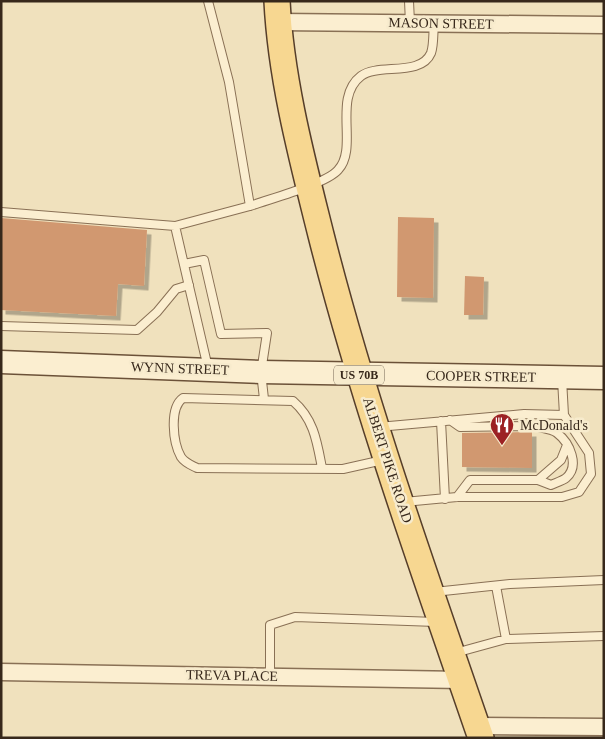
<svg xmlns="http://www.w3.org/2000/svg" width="605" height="739" viewBox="0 0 605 739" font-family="Georgia,serif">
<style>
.building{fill:#d19870;filter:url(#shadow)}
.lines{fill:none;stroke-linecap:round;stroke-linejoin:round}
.lane-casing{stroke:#897055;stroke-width:10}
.street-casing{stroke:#897055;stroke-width:19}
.secondary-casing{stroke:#6b5138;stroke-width:25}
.primary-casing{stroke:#563e2a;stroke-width:28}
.lane{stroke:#fbeed0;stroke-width:8}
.street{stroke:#fbeed0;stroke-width:16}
.secondary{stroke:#fbeed0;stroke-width:22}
.primary{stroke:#f7d791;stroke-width:25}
.labels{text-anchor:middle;stroke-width:5;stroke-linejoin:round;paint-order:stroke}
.shield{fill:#f7ebcd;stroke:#716250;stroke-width:1}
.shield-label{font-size:12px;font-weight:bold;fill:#37281b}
.street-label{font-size:14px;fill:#37281b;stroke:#f7ebcd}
.poi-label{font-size:14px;fill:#37281b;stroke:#f7ebcd;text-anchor:start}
</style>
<defs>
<filter id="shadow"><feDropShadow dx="4.5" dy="4.5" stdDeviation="0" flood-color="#0004"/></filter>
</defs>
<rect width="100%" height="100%" fill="#f0e1bd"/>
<!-- building -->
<path class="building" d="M 398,217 L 434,218 L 433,298 L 397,297 Z
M 1,218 L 147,230 L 144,286 L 118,284 L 116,316 L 1,310 Z
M 465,276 L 484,277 L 483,315 L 464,315 Z
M 532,432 L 532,468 L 462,467 L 462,433 Z"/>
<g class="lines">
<!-- lane casing -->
<g class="lane-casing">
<path id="lane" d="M 208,1 L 229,82 L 250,206 C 269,199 326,184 338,170 C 359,148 332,98 361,76 C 378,63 421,77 431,53 C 434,45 433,32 434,23
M 409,1 L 410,23
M 1,212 L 175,226
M 184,264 L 204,260 L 221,334 L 267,333 L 261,372 L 264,399
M 1,326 L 137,330 L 157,312 L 176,289 L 189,285
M 208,368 L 175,226 L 250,206
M 562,379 L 564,415
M 450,420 L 460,427 L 534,426 C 541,428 552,429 557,433 C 570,443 580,466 566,478 C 562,481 555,483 551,485 L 538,480 L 470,480 L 457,497
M 441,421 L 445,499
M 378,427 L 524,414 L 564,415 L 589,453 L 591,474 L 579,492 L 562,497 L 457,497 L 404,502
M 322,468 C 317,442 314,419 293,401 L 183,398 C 169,408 173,443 181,457 C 185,463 191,465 197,468 L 343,469 L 383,460
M 538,480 L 561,460 L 567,445
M 496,586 L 506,639
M 434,592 L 510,584 L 604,580
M 455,653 L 506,639 L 604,636
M 270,675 L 270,625 L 295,617 L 436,622"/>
</g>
<!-- street casing -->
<g class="street-casing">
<path id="street" d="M 278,22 L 604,25
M 1,672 L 462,680
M 477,726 L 604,727"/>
</g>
<!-- secondary casing -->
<g class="secondary-casing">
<path id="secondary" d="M 1,362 L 261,372 L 604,378"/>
</g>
<!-- primary casing -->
<g class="primary-casing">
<path id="primary" d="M 277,1 C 281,80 302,159 321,235 C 364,405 424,572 481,738"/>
</g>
<!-- lane -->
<use href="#lane" class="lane"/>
<!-- street -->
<use href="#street" class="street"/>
<!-- secondary -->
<use href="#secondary" class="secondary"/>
<!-- primary -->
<use href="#primary" class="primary"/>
</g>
<!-- icons -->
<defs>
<g id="restaurant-pin" transform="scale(1.25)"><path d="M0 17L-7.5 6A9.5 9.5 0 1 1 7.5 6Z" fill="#9c2123" stroke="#f7ebcd"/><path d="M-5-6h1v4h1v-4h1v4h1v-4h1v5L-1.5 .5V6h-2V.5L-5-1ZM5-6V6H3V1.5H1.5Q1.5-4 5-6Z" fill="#fff"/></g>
</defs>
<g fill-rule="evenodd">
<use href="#restaurant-pin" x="502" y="425"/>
</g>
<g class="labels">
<!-- shield labels -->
<rect class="shield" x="334" y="365.5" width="50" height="19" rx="4"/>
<g class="shield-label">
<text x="359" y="379">US 70B</text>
</g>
<!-- street labels -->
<g class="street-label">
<text transform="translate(441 23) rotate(1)" y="5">MASON STREET</text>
<text transform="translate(180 368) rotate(2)" y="5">WYNN STREET</text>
<text transform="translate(481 376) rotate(1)" y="5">COOPER STREET</text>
<text transform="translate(388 460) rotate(72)" y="5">ALBERT PIKE ROAD</text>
<text transform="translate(232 675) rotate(1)" y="5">TREVA PLACE</text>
</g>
<!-- poi labels -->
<g class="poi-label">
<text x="520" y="430">McDonald's</text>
</g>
</g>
<!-- border -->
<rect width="605" height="739" fill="none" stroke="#37281b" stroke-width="5"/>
</svg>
